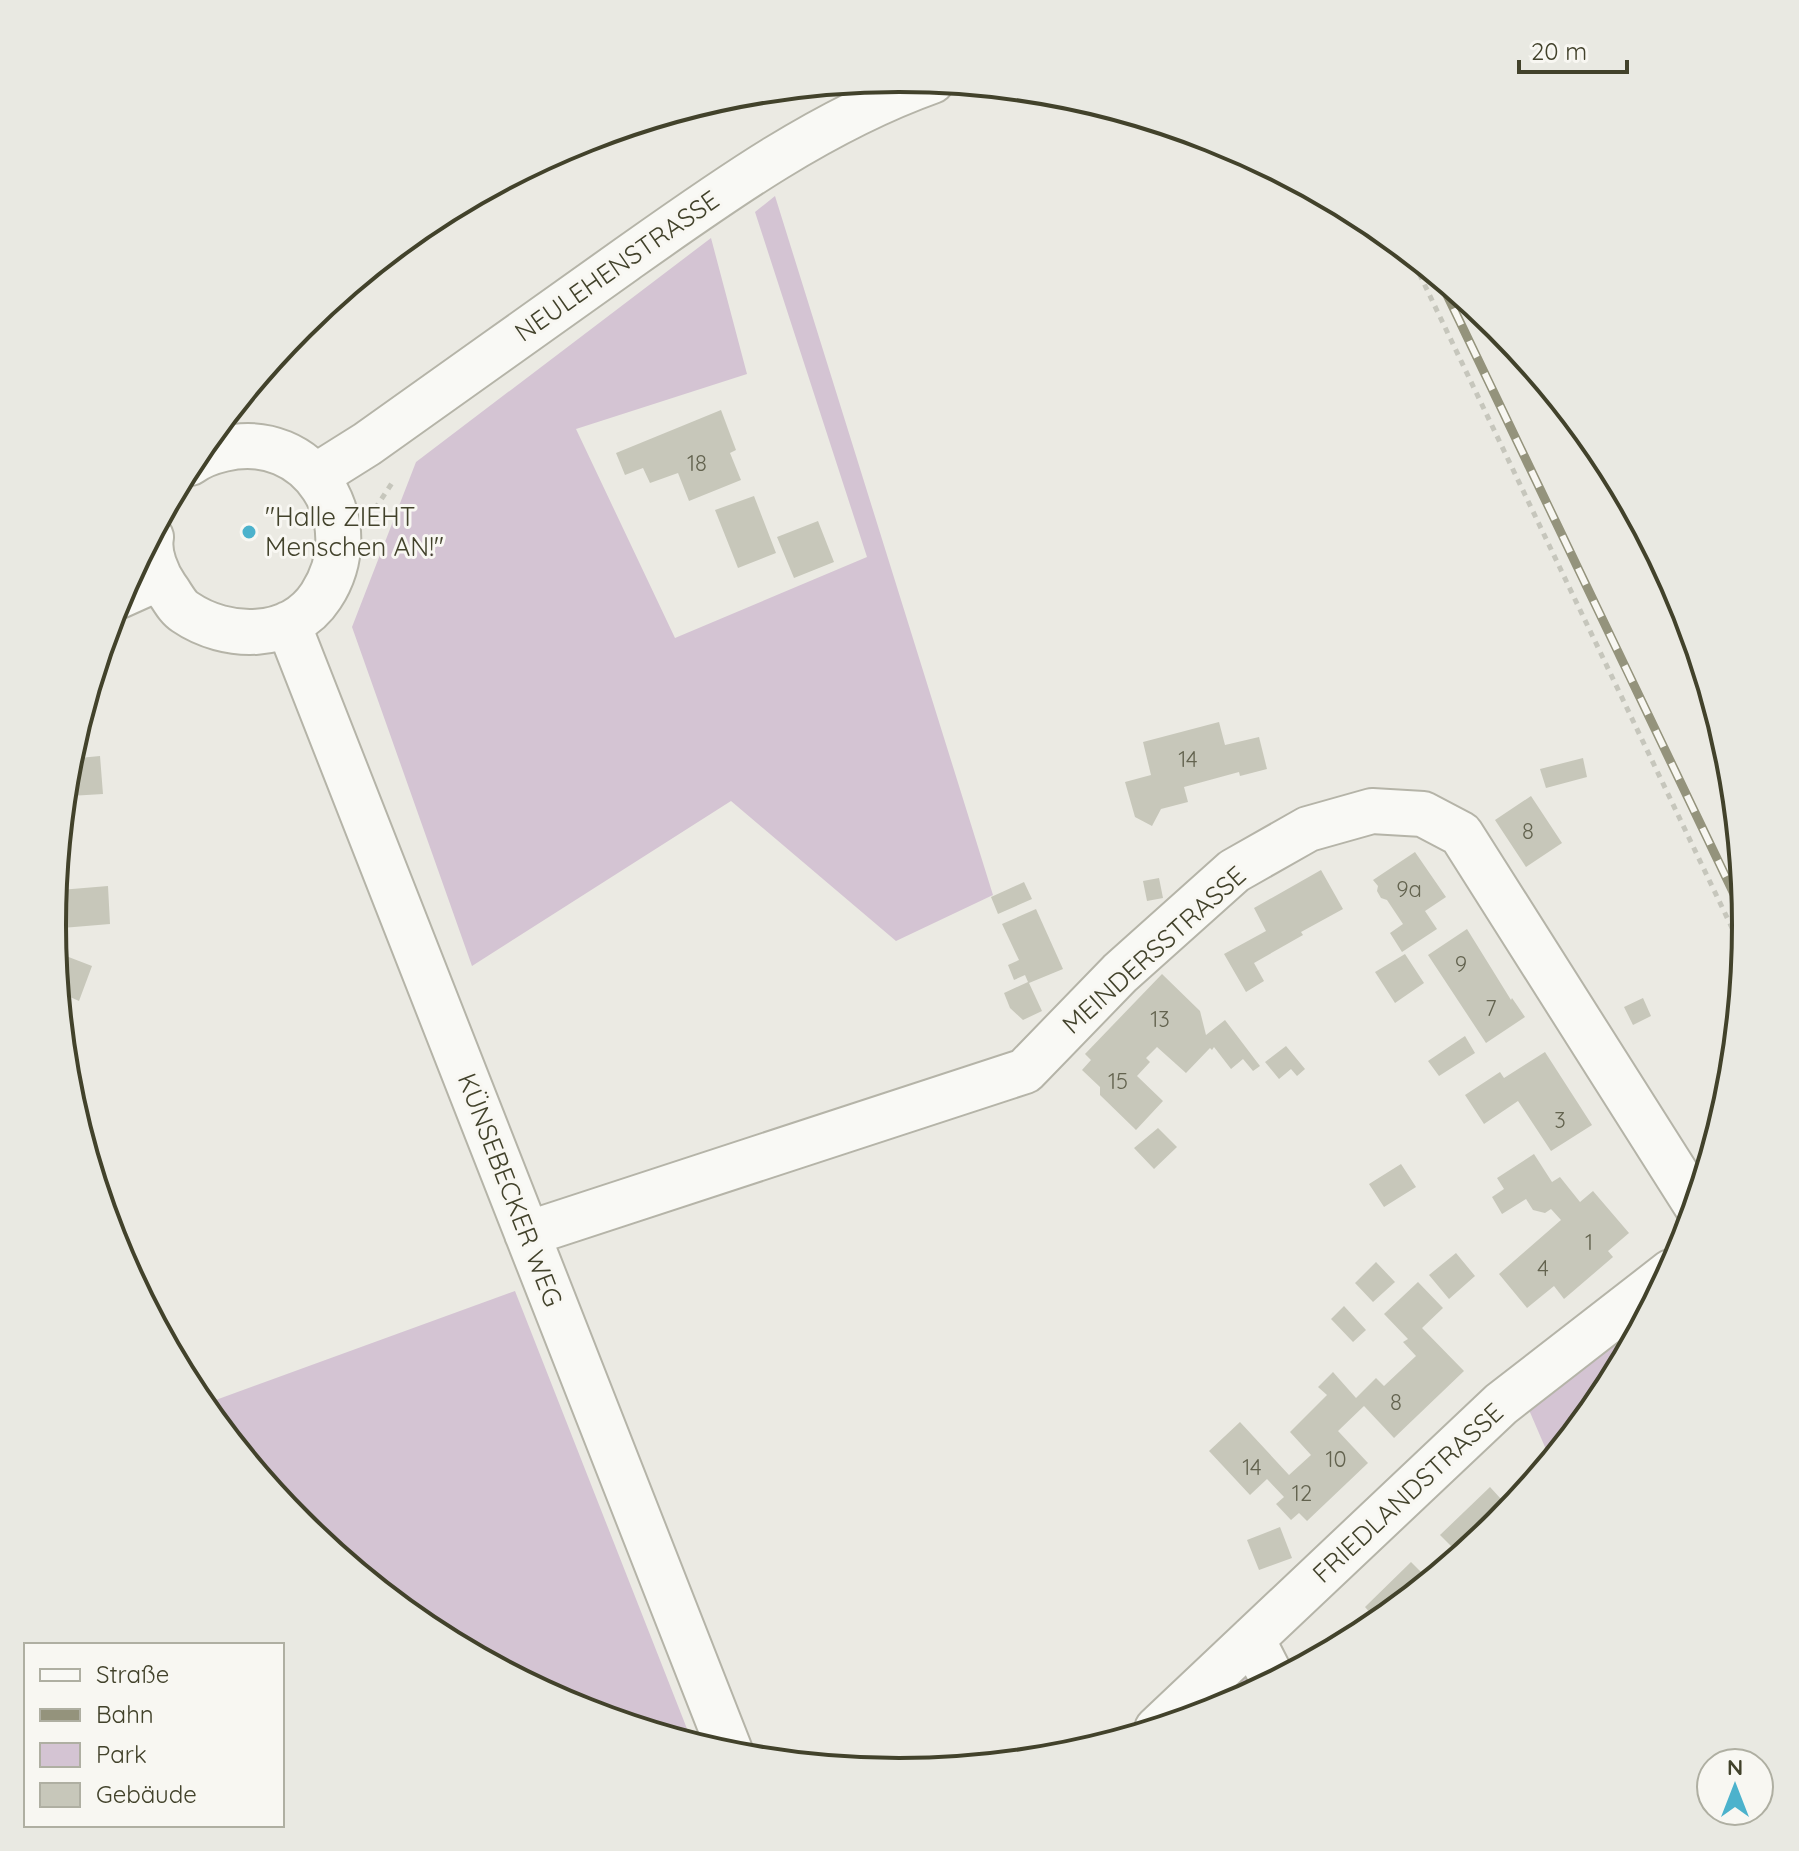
<svg xmlns="http://www.w3.org/2000/svg" width="1799" height="1851" viewBox="0 0 1799 1851" font-family="Quicksand,sans-serif">
<style>
.green{fill:#d4c4d3}
.building{fill:#c7c7ba}
.lines{fill:none;stroke-linecap:round;stroke-linejoin:round}
.minor-casing{stroke:#b5b4a8;stroke-width:48}
.path{stroke:#c6c6bc;stroke-width:5;stroke-dasharray:6 6;stroke-linecap:butt}
.minor{stroke:#f9f9f5;stroke-width:44}
.rail-casing{stroke:#94937c;stroke-width:9}
.rail{stroke:#f8f7f2;stroke-width:6;stroke-dasharray:18;stroke-linecap:butt}
.poi-dot{fill:#4cb2cc;stroke:#f8f7f2;stroke-width:3}
.labels{text-anchor:middle;stroke-width:6;stroke-linejoin:round;paint-order:stroke}
.number-label{font-size:22px;fill:#63634f}
.street-label{font-size:26px;fill:#42422b;stroke:#f8f7f2}
.poi-label{font-size:26px;fill:#42422b;stroke:#f8f7f2;text-anchor:start}
.rim{fill:none;stroke:#42422b;stroke-width:4}
</style>
<rect width="100%" height="100%" fill="#ebeae3"/>
<!-- green -->
<path class="green" d="M 775,196 L 993,895 L 896,941 L 731,801 L 472,966 L 352,627 L 416,462 L 711,238 L 747,374 L 576,429 L 675,638 L 867,557 L 755,212 Z
M 515,1291 L 693,1744 L 575,1708 L 428,1630 L 300,1524 L 202,1405 Z
M 1653,1306 L 1604,1397 L 1551,1461 L 1526,1403 Z
M 1252,1665 L 1262,1688 L 1223,1709 L 1200,1716 Z"/>
<!-- building -->
<path class="building" d="M 721,410 L 736,450 L 730,453 L 741,480 L 689,501 L 678,473 L 650,483 L 643,468 L 625,475 L 616,453 Z
M 754,496 L 776,553 L 738,568 L 715,510 Z
M 818,521 L 834,562 L 794,578 L 777,537 Z
M 1219,722 L 1225,745 L 1259,737 L 1267,769 L 1240,776 L 1239,772 L 1184,787 L 1188,802 L 1161,809 L 1152,826 L 1135,817 L 1125,782 L 1151,775 L 1143,742 Z
M 100,756 L 103,794 L 70,796 L 73,831 L 61,832 L 69,759 Z
M 1583,758 L 1587,777 L 1546,788 L 1540,769 Z
M 1531,796 L 1562,843 L 1526,867 L 1495,820 Z
M 1415,852 L 1446,897 L 1425,911 L 1437,929 L 1402,952 L 1390,933 L 1403,924 L 1387,900 L 1381,898 L 1377,891 L 1378,886 L 1373,880 Z
M 1321,870 L 1343,909 L 1301,932 L 1303,935 L 1254,963 L 1264,981 L 1246,992 L 1224,954 L 1266,931 L 1254,908 Z
M 1159,878 L 1163,898 L 1147,901 L 1143,881 Z
M 1024,882 L 1032,899 L 998,914 L 991,897 Z
M 108,886 L 110,924 L 62,928 L 60,890 Z
M 1036,909 L 1063,969 L 1029,983 L 1042,1011 L 1023,1020 L 1010,1008 L 1004,993 L 1028,982 L 1025,975 L 1014,980 L 1008,965 L 1019,960 L 1002,924 Z
M 1467,929 L 1511,1000 L 1512,998 L 1525,1017 L 1486,1043 L 1428,955 Z
M 1405,954 L 1424,983 L 1395,1003 L 1375,972 Z
M 66,956 L 92,966 L 79,1001 L 59,992 L 57,978 Z
M 1162,974 L 1200,1011 L 1206,1035 L 1225,1020 L 1260,1066 L 1253,1071 L 1243,1059 L 1231,1069 L 1214,1047 L 1212,1050 L 1210,1048 L 1186,1073 L 1157,1047 L 1146,1058 L 1150,1062 L 1137,1076 L 1163,1101 L 1136,1130 L 1100,1095 L 1100,1087 L 1082,1070 L 1091,1060 L 1085,1054 Z
M 1643,998 L 1651,1016 L 1633,1025 L 1624,1007 Z
M 1465,1036 L 1475,1053 L 1439,1076 L 1428,1061 Z
M 1286,1046 L 1305,1069 L 1297,1076 L 1291,1069 L 1279,1079 L 1265,1062 Z
M 1545,1052 L 1592,1125 L 1551,1151 L 1518,1101 L 1484,1124 L 1465,1095 L 1500,1072 L 1504,1078 Z
M 1158,1128 L 1177,1147 L 1154,1169 L 1134,1148 Z
M 1534,1154 L 1552,1182 L 1560,1177 L 1580,1202 L 1593,1191 L 1629,1233 L 1608,1251 L 1613,1257 L 1564,1299 L 1554,1286 L 1527,1308 L 1499,1274 L 1561,1220 L 1551,1209 L 1545,1213 L 1533,1210 L 1526,1199 L 1502,1214 L 1492,1197 L 1504,1189 L 1497,1178 Z
M 1401,1164 L 1416,1187 L 1384,1207 L 1369,1184 Z
M 1456,1253 L 1475,1276 L 1449,1299 L 1429,1275 Z
M 1376,1262 L 1395,1282 L 1373,1302 L 1355,1283 Z
M 1418,1282 L 1443,1308 L 1422,1328 L 1464,1371 L 1394,1438 L 1364,1406 L 1338,1431 L 1368,1463 L 1307,1521 L 1299,1513 L 1291,1520 L 1276,1504 L 1284,1497 L 1267,1479 L 1250,1495 L 1209,1451 L 1240,1422 L 1289,1475 L 1311,1455 L 1290,1432 L 1327,1395 L 1318,1387 L 1333,1372 L 1356,1398 L 1376,1378 L 1384,1386 L 1416,1356 L 1403,1342 L 1408,1339 L 1384,1314 Z
M 1344,1306 L 1366,1330 L 1353,1342 L 1331,1319 Z
M 1490,1487 L 1511,1510 L 1498,1525 L 1461,1556 L 1440,1535 Z
M 1280,1527 L 1292,1558 L 1259,1570 L 1247,1540 Z
M 1411,1562 L 1430,1581 L 1379,1623 L 1365,1607 Z
M 1333,1635 L 1343,1645 L 1309,1663 L 1306,1661 Z"/>
<g class="lines">
<!-- minor casing -->
<g class="minor-casing">
<path id="minor" d="M 316,476 L 367,444 C 453,383 538,322 624,261 C 720,193 820,121 932,81
M 151,537 C 148,554 157,575 166,588 C 172,596 177,607 185,612 C 226,640 291,642 321,596 C 369,523 311,428 223,449 C 210,452 201,455 190,463
M 119,596 L 159,578
M 288,624 L 732,1756
M 527,1234 L 1025,1071 L 1120,973 L 1234,871 L 1308,829 L 1372,811 L 1423,814 L 1461,834 L 1696,1205
M 1252,1639 L 1274,1682
M 1157,1729 L 1501,1404 L 1671,1272"/>
</g>
<!-- path -->
<path class="path" d="M 1409,252 L 1744,953
M 375,509 L 392,483"/>
<!-- minor -->
<use href="#minor" class="minor"/>
<!-- rail casing -->
<g class="rail-casing">
<path id="rail" d="M 1438,276 L 1746,919"/>
</g>
<!-- rail -->
<use href="#rail" class="rail"/>
</g>
<!-- markers -->
<circle class="poi-dot" cx="249" cy="532" r="8"/>
<g class="labels">
<!-- number labels -->
<g class="number-label">
<text x="697" y="471">18</text>
<text x="1188" y="767">14</text>
<text x="1528" y="839">8</text>
<text x="1409" y="897">9a</text>
<text x="1461" y="972">9</text>
<text x="1491" y="1016">7</text>
<text x="1160" y="1027">13</text>
<text x="1118" y="1089">15</text>
<text x="1560" y="1128">3</text>
<text x="1589" y="1250">1</text>
<text x="1543" y="1276">4</text>
<text x="1396" y="1410">8</text>
<text x="1336" y="1467">10</text>
<text x="1252" y="1475">14</text>
<text x="1302" y="1501">12</text>
</g>
<!-- street labels -->
<g class="street-label">
<text transform="translate(617 266) rotate(-35)" y="9">NEULEHENSTRASSE</text>
<text transform="translate(1154 950) rotate(-42)" y="9">MEINDERSSTRASSE</text>
<text transform="translate(510 1190) rotate(69)" y="9">KÜNSEBECKER WEG</text>
<text transform="translate(1408 1493) rotate(-43)" y="9">FRIEDLANDSTRASSE</text>
</g>
<!-- poi labels -->
<g class="poi-label">
<text x="265" y="526">"Halle ZIEHT<tspan x="265" dy="30">Menschen AN!"</tspan></text>
</g>
</g>
<!-- crop -->
<path d="M0 0H1799V1851H0ZM66 925a833 833 0 1 1 1666 0a833 833 0 1 1-1666 0Z" fill="#e9e9e2" fill-rule="evenodd"/>
<path class="rim" d="M66 925a833 833 0 1 1 1666 0a833 833 0 1 1-1666 0Z"/>
<!-- legend -->
<rect x="24" y="1643" width="260" height="184" fill="#f8f7f2" stroke="#afafa2" stroke-width="2"/>
<rect x="40" y="1669" width="40" height="12" fill="#f9f9f5" stroke="#afafa2" stroke-width="2"/>
<text x="96" y="1683" font-size="24" fill="#42422b">Straße</text>
<rect x="40" y="1709" width="40" height="12" fill="#94937c" stroke="#afafa2" stroke-width="2"/>
<text x="96" y="1723" font-size="24" fill="#42422b">Bahn</text>
<rect x="40" y="1743" width="40" height="24" fill="#d4c4d3" stroke="#afafa2" stroke-width="2"/>
<text x="96" y="1763" font-size="24" fill="#42422b">Park</text>
<rect x="40" y="1783" width="40" height="24" fill="#c7c7ba" stroke="#afafa2" stroke-width="2"/>
<text x="96" y="1803" font-size="24" fill="#42422b">Gebäude</text>
<!-- north arrow -->
<g transform="translate(1735 1787)"><circle r="38" fill="#f8f7f2" stroke="#afafa2" stroke-width="2"/>
<path d="M0-6L14 30L0 20L-14 30Z" fill="#4cb2cc"/>
<text y="-12" font-size="22" font-weight="bold" text-anchor="middle" fill="#42422b">N</text>
</g>
<!-- scale -->
<path d="M1519 60v12h108v-12" fill="none" stroke="#42422b" stroke-width="4"/>
<text x="1531" y="60" font-size="24" fill="#42422b" stroke="#f8f7f2" stroke-width="6" paint-order="stroke">20 m</text>
</svg>
